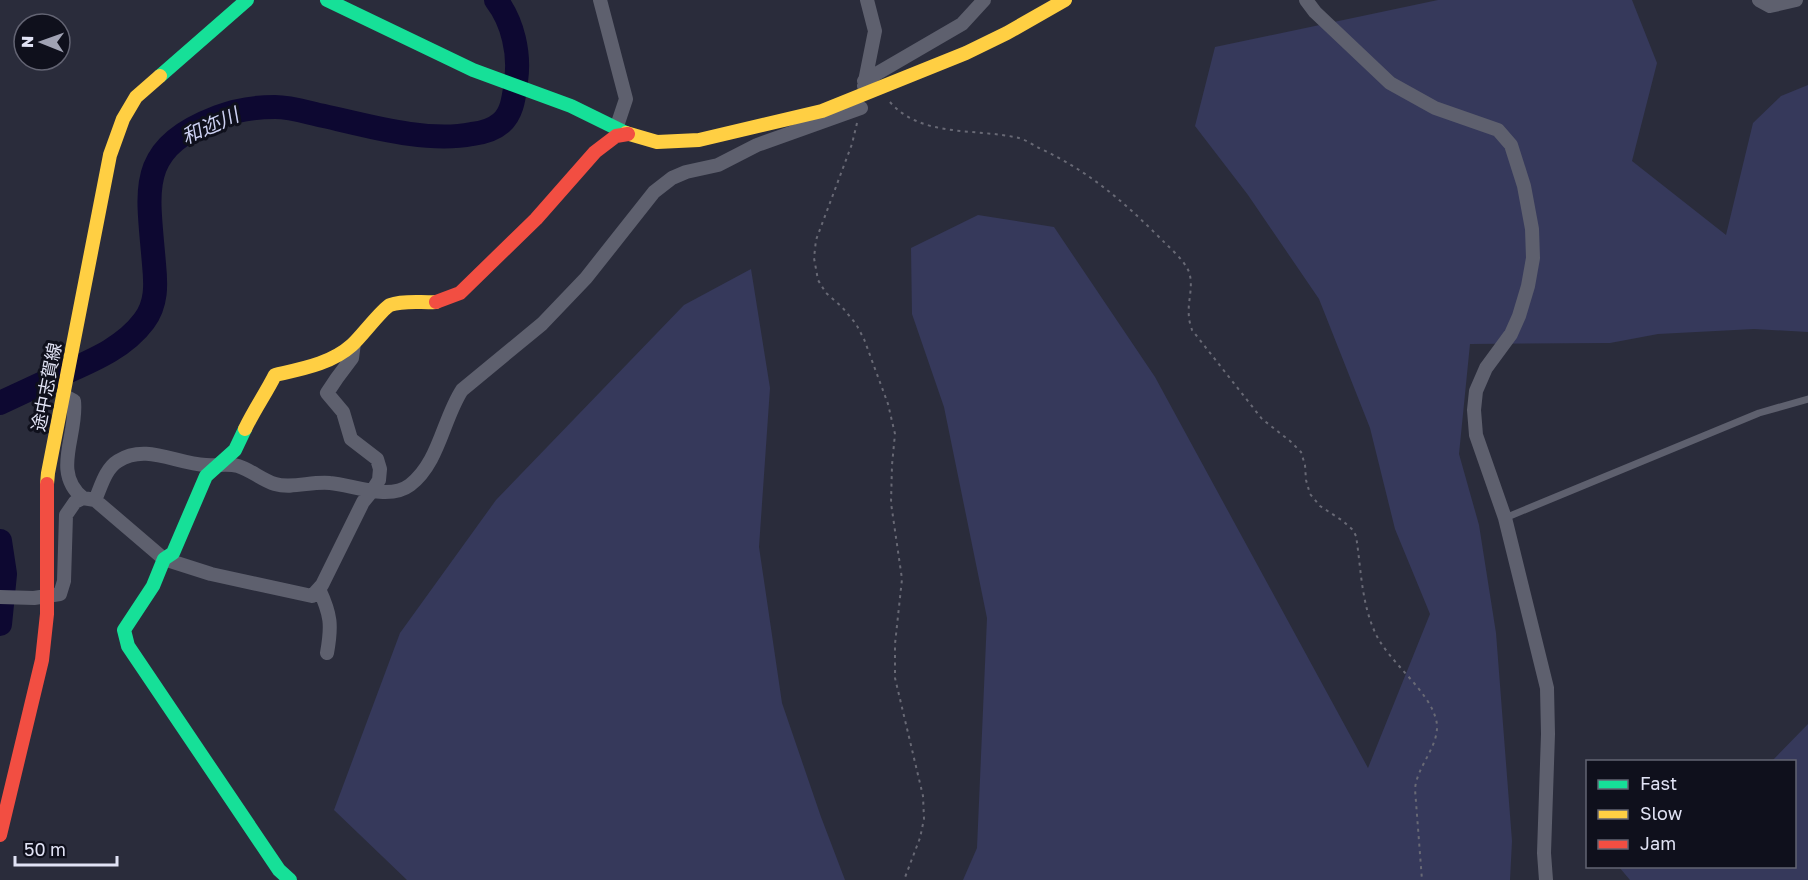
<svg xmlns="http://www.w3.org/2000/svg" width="1808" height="880" viewBox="0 0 1808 880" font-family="'Golos Text','Noto Sans JP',sans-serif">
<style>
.green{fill:#36395b}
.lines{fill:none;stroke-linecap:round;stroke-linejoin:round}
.river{stroke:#0d0831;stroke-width:24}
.path{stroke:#686975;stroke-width:2;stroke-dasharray:3 4.5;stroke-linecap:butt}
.lane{stroke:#5e606e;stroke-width:7}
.street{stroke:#5e606e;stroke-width:14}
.fast{stroke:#16e098;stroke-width:14}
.slow{stroke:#ffcf43;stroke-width:14}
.jam{stroke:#f24e42;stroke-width:14}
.labels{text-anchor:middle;stroke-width:6;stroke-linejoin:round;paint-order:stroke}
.street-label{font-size:18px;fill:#e1e3f5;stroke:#0f101c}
.water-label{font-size:20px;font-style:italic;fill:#ccd0f1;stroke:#0f101c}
</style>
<rect width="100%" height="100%" fill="#2a2c3b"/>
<!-- green -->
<path class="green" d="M 1438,0 L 1632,0 L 1657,63 L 1632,161 L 1726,235 L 1753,123 L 1781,96 L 1808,85 L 1808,332 L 1754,329 L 1658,334 L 1610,343 L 1470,344 L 1459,454 L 1479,525 L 1496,633 L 1512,841 L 1510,880 L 963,880 L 977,848 L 987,618 L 944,407 L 912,314 L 911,248 L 978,215 L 1054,227 L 1155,377 L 1368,768 L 1430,614 L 1395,529 L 1370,428 L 1319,299 L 1248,195 L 1195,126 L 1215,47 Z
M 751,269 L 770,388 L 759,547 L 782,703 L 821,817 L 845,880 L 407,880 L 334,810 L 400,633 L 496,500 L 684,305 Z
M 1808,724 L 1808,880 L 1630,880 L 1619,867 L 1794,866 L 1794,762 L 1772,761 Z"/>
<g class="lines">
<!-- river -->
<path class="river" d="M 0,403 C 21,393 41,384 62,374 C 91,361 124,348 144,321 C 157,304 156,284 154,264 C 148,189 135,149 218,117 C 236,110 256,107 275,107 C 292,107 309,113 324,116 C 369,126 427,143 472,134 C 481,133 493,130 501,123 C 513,113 514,95 516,81 C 520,54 513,22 496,0
M 0,541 L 5,574 L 0,624"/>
<!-- path -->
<path class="path" d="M 890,102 C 921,138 977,128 1019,138 C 1026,140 1033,145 1039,148 C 1089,171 1124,202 1162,240 C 1171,249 1184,260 1189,272 C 1194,287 1187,302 1189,317 C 1189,321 1191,326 1192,330 L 1262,419 L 1290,441 L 1301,452 L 1305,465 L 1306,480 L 1310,494 L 1320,506 L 1343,521 L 1353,530 L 1356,536 C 1361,567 1361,600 1374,630 C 1386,661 1434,693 1437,725 C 1438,748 1417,766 1415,789 L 1422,880
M 857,123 L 852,144 L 816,240 L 814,258 L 818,280 L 826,293 L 842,307 L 856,324 L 864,339 L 888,404 L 895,434 L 892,465 L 891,503 L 902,579 L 895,644 L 895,678 L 923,796 L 924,819 L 920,838 L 904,880"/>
<!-- lane -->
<path class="lane" d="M 1505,518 L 1759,413 L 1808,399"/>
<!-- street -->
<path class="street" d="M 600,0 L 626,99 L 616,129
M 1306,0 L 1315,12 L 1390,83 L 1435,108 L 1498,130 L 1511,145 L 1524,186 L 1532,229 L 1533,258 L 1528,286 L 1519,316 L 1511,334 L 1486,368 L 1476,391 L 1474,410 L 1476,435 L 1505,518 L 1547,688 L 1548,734 L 1544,853 L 1546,880
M 1759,0 L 1770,6 L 1796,0
M 864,81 L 962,24 L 984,0
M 864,86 L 875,31 L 867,0
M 63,395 L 74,401 C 78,435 51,472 83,498
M 95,500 C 101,487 105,469 118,461 C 146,443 176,464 206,465 C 217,466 227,463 238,466 C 251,470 262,480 275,484 C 292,489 312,481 330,483 C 353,485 389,501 410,485 C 439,463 443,419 462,390 L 542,324 L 586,278 L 654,192 L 672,178 L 686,172 L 718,165 L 757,145 L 861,108
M 319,589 C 331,615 332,625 327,653
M 0,597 L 34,598 L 60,594 L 64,581 L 66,515 L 75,502 L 83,498 L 95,500 L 164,559 L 211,574 L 312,596 L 322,585 L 363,502 L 372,491 L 379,480 L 380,469 L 377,459 L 351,439 L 343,412 L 327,393 L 337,378 L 352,358 L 354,343"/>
<!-- fast -->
<path class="fast" d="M 327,0 L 473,70 L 571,106 L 626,133
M 160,76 L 247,0
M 245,429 L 235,450 L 206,476 L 173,553 L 164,559 L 153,586 L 124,630 L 128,646 L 279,870 L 290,880"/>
<!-- slow -->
<path class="slow" d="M 626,133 L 657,142 L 699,140 L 822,111 L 966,53 L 1007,33 L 1065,0
M 245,429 C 254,410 266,393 275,375 C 301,369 331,364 352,345 C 361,337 382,309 390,305 C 404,300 422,303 436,302
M 47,484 L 48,473 L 110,155 L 123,119 L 136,97 L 160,76"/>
<!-- jam -->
<path class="jam" d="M 436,302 L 460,293 L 536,219 L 595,152 L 616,136 L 628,134
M 0,835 L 42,660 L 47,614 L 47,484"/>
</g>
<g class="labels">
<!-- street labels -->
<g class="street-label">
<text transform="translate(47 387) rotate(-79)" y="6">途中志賀線</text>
</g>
<!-- water labels -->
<g class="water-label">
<text transform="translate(210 126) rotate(-24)" y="7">和迩川</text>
</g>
</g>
<!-- legend -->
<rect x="1586" y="760" width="210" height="108" fill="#0f101c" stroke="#636473" stroke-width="1.5"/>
<rect x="1598" y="780" width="30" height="9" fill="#16e098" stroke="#636473" stroke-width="1.5"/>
<text x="1640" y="790" font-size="18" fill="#e1e3f5">Fast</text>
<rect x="1598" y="810" width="30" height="9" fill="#ffcf43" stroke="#636473" stroke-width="1.5"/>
<text x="1640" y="820" font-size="18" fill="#e1e3f5">Slow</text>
<rect x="1598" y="840" width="30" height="9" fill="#f24e42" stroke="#636473" stroke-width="1.5"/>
<text x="1640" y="850" font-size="18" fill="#e1e3f5">Jam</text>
<!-- north arrow -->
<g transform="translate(42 42) rotate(271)"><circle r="28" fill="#0f101c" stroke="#636473" stroke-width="1.5"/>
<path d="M0-4.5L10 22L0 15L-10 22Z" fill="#a1a3b4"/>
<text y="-9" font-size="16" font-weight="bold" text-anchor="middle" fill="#e1e3f5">N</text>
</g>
<!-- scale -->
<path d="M15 856v9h102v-9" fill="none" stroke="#e1e3f5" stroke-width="3"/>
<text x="24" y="856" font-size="18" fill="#e1e3f5" stroke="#0f101c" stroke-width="4.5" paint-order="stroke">50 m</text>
</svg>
